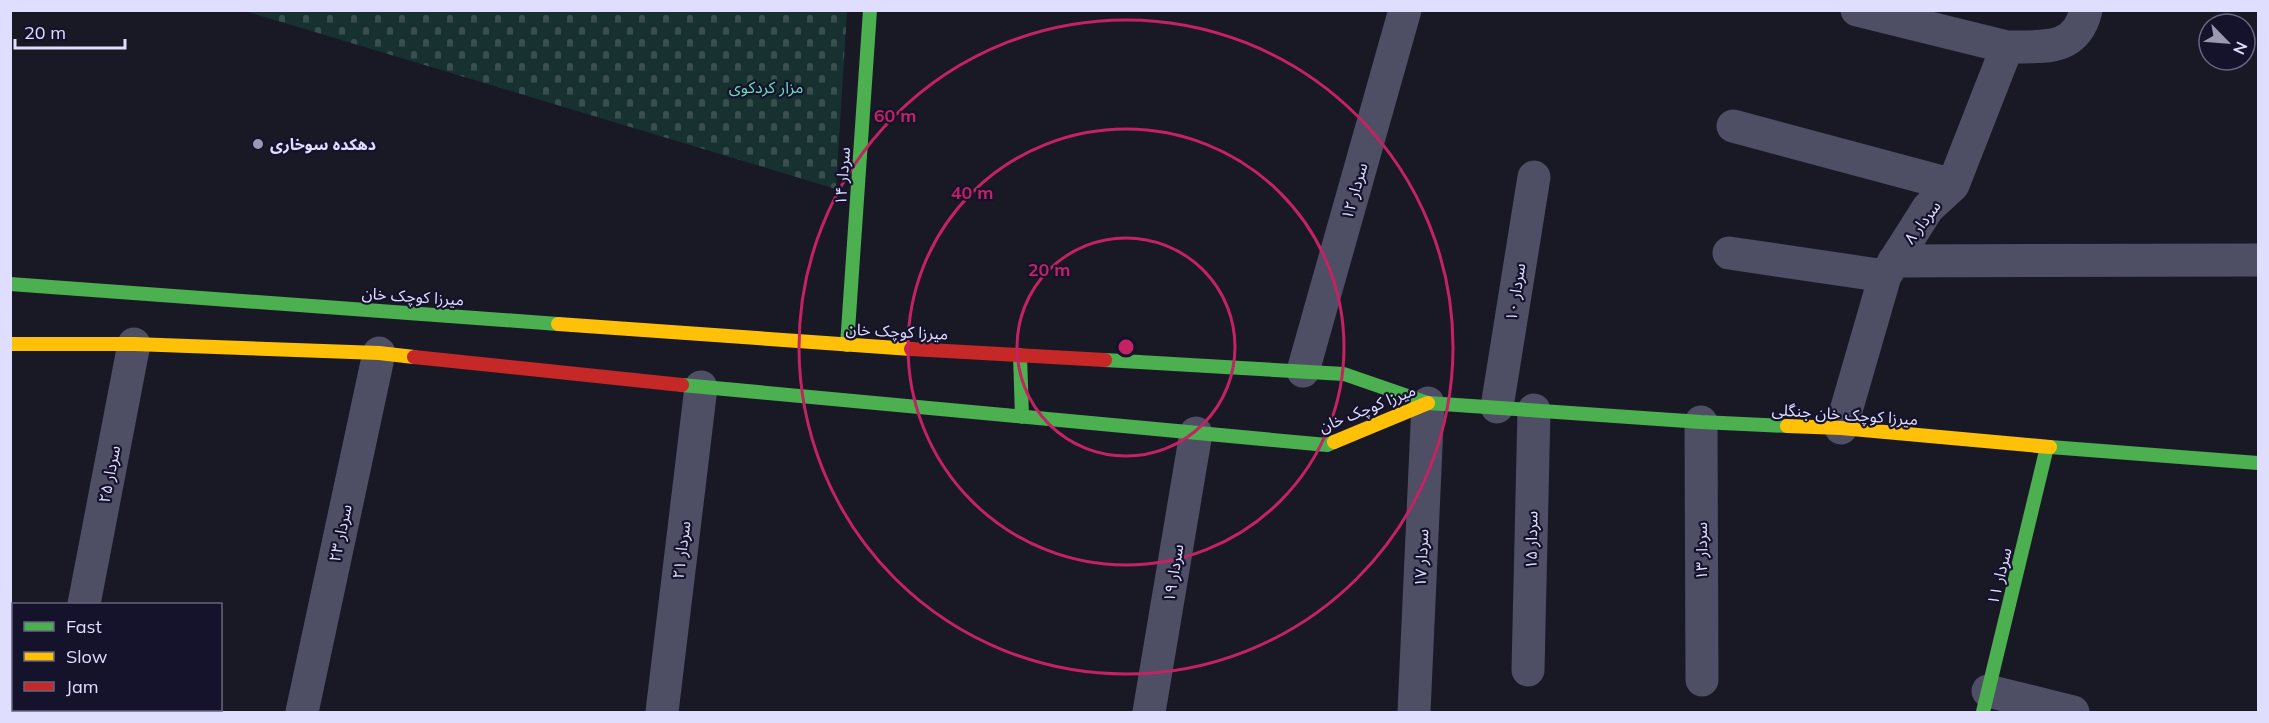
<svg xmlns="http://www.w3.org/2000/svg" width="2269" height="723" viewBox="0 0 2269 723" font-family="Mulish,'Noto Sans Arabic',sans-serif">
<style>
.cemetery{fill:url(#cemetery-stones)}
.lines{fill:none;stroke-linecap:round;stroke-linejoin:round}
.street{stroke:#4e4e65;stroke-width:33}
.fast{stroke:#4caf50;stroke-width:14}
.slow{stroke:#ffc107;stroke-width:14}
.jam{stroke:#c62828;stroke-width:14}
.ring{fill:none;stroke:#c42263;stroke-width:3}
.poi-dot{fill:#9a99b2;stroke:#15122b;stroke-width:2}
.labels{text-anchor:middle;stroke-width:4.5;stroke-linejoin:round;paint-order:stroke}
.park-label{font-size:16px;fill:#6addbb;stroke:#15122b}
.poi-label{font-size:16px;font-weight:bold;fill:#e0defe;stroke:#15122b;text-anchor:start}
.street-label{font-size:16px;fill:#e0defe;stroke:#15122b}
.centre{fill:#c42263;stroke:#15122b;stroke-width:3}
.ring-label{font-size:18px;text-anchor:middle;font-weight:bold;fill:#c42263;stroke:#15122b;stroke-width:4.5;stroke-linejoin:round;paint-order:stroke}
</style>
<defs>
<pattern id="cemetery-stones" width="16" height="16" patternUnits="userSpaceOnUse" patternTransform="scale(1.5)"><rect width="16" height="16" fill="#163130"/><path d="M2 7V4a2 2 0 0 1 4 0v3zM10 15v-3a2 2 0 0 1 4 0v3z" fill="#384e4f"/></pattern>
</defs>
<rect width="100%" height="100%" fill="#191825"/>
<!-- cemetery -->
<path class="cemetery" d="M 245,11 L 847,11 L 836,189 Z"/>
<g class="lines">
<!-- street -->
<path class="street" d="M 1857,10 L 2007,47
M 1733,126 L 1953,185
M 1729,253 L 1885,276
M 1894,261 L 2258,260
M 1303,371 L 1405,10
M 1497,407 L 1534,177
M 1701,422 L 1702,680
M 1841,428 L 1885,276 L 1928,208 L 1953,185 L 2007,47 C 2042,46 2076,53 2086,10
M 84,604 L 134,344
M 1528,670 L 1534,410
M 1988,691 L 2073,712
M 63,712 L 64,710
M 302,712 L 379,353
M 662,712 L 701,387
M 1149,712 L 1196,433
M 1414,712 L 1428,403"/>
<!-- fast -->
<path class="fast" d="M 10,284 L 558,324
M 847,345 L 870,10
M 1020,355 L 1022,417
M 1105,360 L 1344,374 L 1428,403 L 1701,422 L 1787,426
M 682,385 L 1327,445 L 1334,442
M 2050,447 L 2258,463
M 1983,712 L 2047,447"/>
<!-- slow -->
<path class="slow" d="M 558,324 L 911,349
M 10,344 L 134,344 L 379,353 L 414,357
M 1787,426 L 1841,428 L 2050,447
M 1334,442 L 1428,403"/>
<!-- jam -->
<path class="jam" d="M 911,349 L 1105,360
M 414,357 L 682,385"/>
</g>
<!-- distance rings -->
<g class="ring">
<circle cx="1126" cy="347" r="109"/>
<circle cx="1126" cy="347" r="218"/>
<circle cx="1126" cy="347" r="327"/>
</g>
<!-- markers -->
<circle class="poi-dot" cx="258" cy="144" r="6"/>
<g class="labels">
<!-- park labels -->
<g class="park-label">
<text x="766" y="93">مزار کردکوی</text>
</g>
<!-- poi labels -->
<g class="poi-label">
<text x="270" y="150">دهکده سوخاری</text>
</g>
<!-- street labels -->
<g class="street-label">
<text transform="translate(842 176) rotate(-86)" y="6">سردار ۱۴</text>
<text transform="translate(1354 191) rotate(-74)" y="6">سردار ۱۲</text>
<text transform="translate(1922 222) rotate(-53)" y="6">سردار ۸</text>
<text transform="translate(1515 292) rotate(-81)" y="6">سردار ۱۰</text>
<text transform="translate(413 296) rotate(4)" y="6">میرزا کوچک خان</text>
<text transform="translate(897 331) rotate(3)" y="6">میرزا کوچک خان</text>
<text transform="translate(1367 408) rotate(-22)" y="6">میرزا کوچک خان</text>
<text transform="translate(1845 414) rotate(4)" y="6">میرزا کوچک خان جنگلی</text>
<text transform="translate(109 474) rotate(-79)" y="6">سردار ۲۵</text>
<text transform="translate(340 533) rotate(-78)" y="6">سردار ۲۳</text>
<text transform="translate(1531 540) rotate(-89)" y="6">سردار ۱۵</text>
<text transform="translate(681 550) rotate(-83)" y="6">سردار ۲۱</text>
<text transform="translate(1701 551) rotate(-90)" y="6">سردار ۱۳</text>
<text transform="translate(1421 558) rotate(-87)" y="6">سردار ۱۷</text>
<text transform="translate(1173 573) rotate(-81)" y="6">سردار ۱۹</text>
<text transform="translate(1999 576) rotate(-76)" y="6">سردار ۱۱</text>
</g>
</g>
<circle cx="1126" cy="347" r="9" class="centre"/>
<g class="ring-label">
<text x="895" y="122">60 m</text>
<text x="972" y="199">40 m</text>
<text x="1049" y="276">20 m</text>
</g>
<!-- border -->
<rect width="2269" height="723" fill="none" stroke="#e0defe" stroke-width="24"/>
<!-- legend -->
<rect x="12" y="603" width="210" height="108" fill="#15122b" stroke="#66647f" stroke-width="1.5"/>
<rect x="24" y="622" width="30" height="9" fill="#4caf50" stroke="#66647f" stroke-width="1.5"/>
<text x="66" y="633" font-size="18" fill="#e0defe">Fast</text>
<rect x="24" y="652" width="30" height="9" fill="#ffc107" stroke="#66647f" stroke-width="1.5"/>
<text x="66" y="663" font-size="18" fill="#e0defe">Slow</text>
<rect x="24" y="682" width="30" height="9" fill="#c62828" stroke="#66647f" stroke-width="1.5"/>
<text x="66" y="693" font-size="18" fill="#e0defe">Jam</text>
<!-- north arrow -->
<g transform="translate(2227 42) rotate(115)"><circle r="28" fill="#15122b" stroke="#66647f" stroke-width="1.5"/>
<path d="M0-4.5L10 22L0 15L-10 22Z" fill="#9a99b2"/>
<text y="-9" font-size="16" font-weight="bold" text-anchor="middle" fill="#e0defe">N</text>
</g>
<!-- scale -->
<path d="M15 39v9h110v-9" fill="none" stroke="#e0defe" stroke-width="3"/>
<text x="24" y="39" font-size="18" fill="#e0defe" stroke="#15122b" stroke-width="4.5" paint-order="stroke">20 m</text>
</svg>
